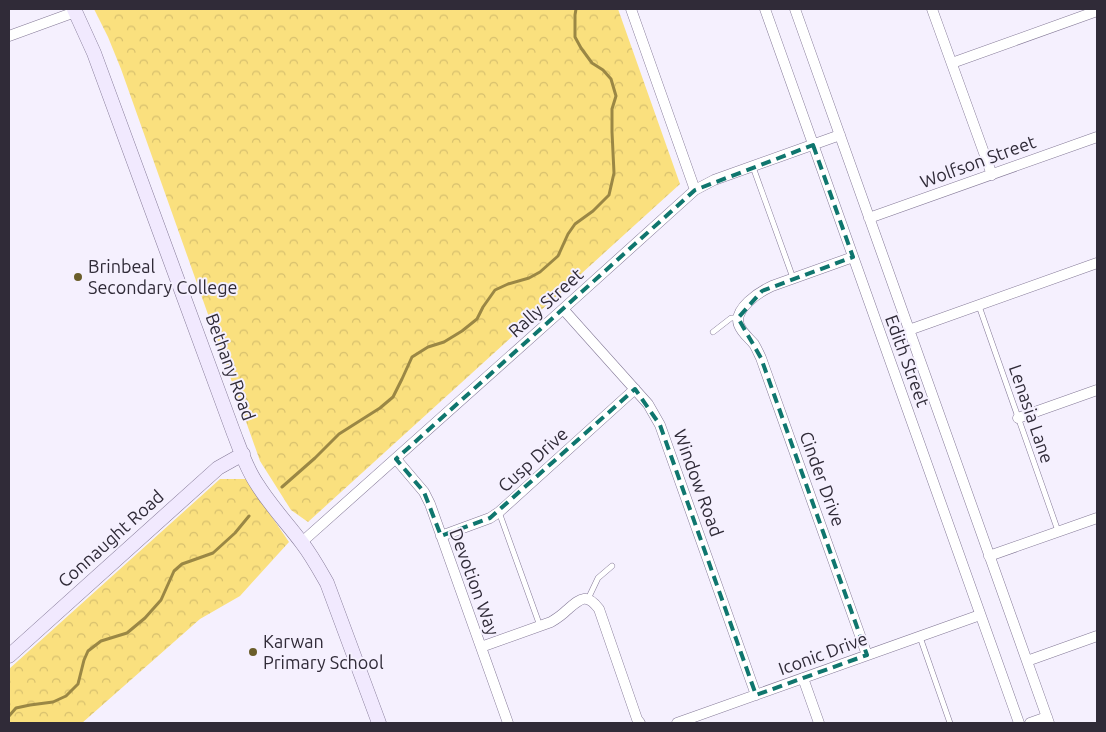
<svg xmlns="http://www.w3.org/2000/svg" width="1106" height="732" viewBox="0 0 1106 732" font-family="Ubuntu,sans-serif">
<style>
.forest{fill:url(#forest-crowns)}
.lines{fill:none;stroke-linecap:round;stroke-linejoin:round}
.stream{stroke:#9a8745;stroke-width:3}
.lane-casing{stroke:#847997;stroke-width:6}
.street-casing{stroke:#847997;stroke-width:11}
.secondary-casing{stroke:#847997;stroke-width:15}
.lane{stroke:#fff;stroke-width:5}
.street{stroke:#fff;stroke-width:10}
.secondary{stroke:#f1e9fe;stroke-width:14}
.marked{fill:none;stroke:#0f766e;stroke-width:4;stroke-dasharray:10 6;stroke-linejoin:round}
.poi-dot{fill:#6a5d2a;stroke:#f5f0fe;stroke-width:2}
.labels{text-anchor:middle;stroke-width:4;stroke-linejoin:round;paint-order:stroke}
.street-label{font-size:18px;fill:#302b38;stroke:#f5f0fe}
.poi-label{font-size:18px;fill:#302b38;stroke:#f5f0fe;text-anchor:start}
</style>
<defs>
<pattern id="forest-crowns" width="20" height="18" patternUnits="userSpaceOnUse" patternTransform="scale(1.25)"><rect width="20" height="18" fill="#fae07e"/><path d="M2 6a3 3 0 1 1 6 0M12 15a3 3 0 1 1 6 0" fill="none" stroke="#d7c06e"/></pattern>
</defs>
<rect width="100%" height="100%" fill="#f5f0fe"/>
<!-- forest -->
<path class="forest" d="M 94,9 L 618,9 L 680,184 L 308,522 L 291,510 L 260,461 L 121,69 L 108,37 Z
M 220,479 L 246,479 L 289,542 L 240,596 L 200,619 L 82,723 L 9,723 L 9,669 Z"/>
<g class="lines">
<!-- stream -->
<path class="stream" d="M 282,487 L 315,458 L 339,434 L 380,408 L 393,397 L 402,379 L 412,357 L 428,347 L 444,342 L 462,331 L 477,319 L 483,307 L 495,290 L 508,284 L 529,278 L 540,272 L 558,256 L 568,234 L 575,224 L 593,211 L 609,195 L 614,173 L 612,132 L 612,109 L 616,96 L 611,79 L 603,70 L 592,63 L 581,48 L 575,37 L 575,15 L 576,9
M 9,716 L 16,708 L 30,705 L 53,702 L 66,696 L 78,684 L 84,660 L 88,651 L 101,641 L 127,633 L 145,618 L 161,600 L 174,571 L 182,564 L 213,553 L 235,533 L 249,516"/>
<!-- lane casing -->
<g class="lane-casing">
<path id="lane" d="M 753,167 L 793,278
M 979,306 L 1058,531
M 713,332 L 731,318 L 738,318
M 499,512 L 540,626
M 588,599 L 598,578 L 612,566
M 920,637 L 950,723"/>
</g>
<!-- street casing -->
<g class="street-casing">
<path id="street" d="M 631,9 L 695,190
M 765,9 L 1019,723
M 795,9 L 1049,723
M 932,9 L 992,175
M 9,36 L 75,12
M 952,63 L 1097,11
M 869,218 L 1097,137
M 853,257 L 772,286 C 759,292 733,309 739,325 C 742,333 749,338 754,344 C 757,349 759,354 761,358 L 867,655
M 563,309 L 648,404 L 660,425 L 756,695
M 909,330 L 1097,263
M 1018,418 L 1097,390
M 396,459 L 424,492 L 430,504 L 508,723
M 441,536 L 490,518 L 499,512 L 635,389
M 302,542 L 563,309 L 695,190 L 714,180 L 840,135
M 989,556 L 1097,518
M 481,647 L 551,622 C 556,619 562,615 567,610 C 580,599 586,592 599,609 L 637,719 L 640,723
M 1027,661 L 1097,636
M 803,678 L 819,723
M 677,723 L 980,615
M 1030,723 L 1047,717"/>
</g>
<!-- secondary casing -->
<g class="secondary-casing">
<path id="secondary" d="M 74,9 L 94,53 L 233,431 C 240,449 246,468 257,484 C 270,505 287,523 302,543 C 312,556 319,569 327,583 L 379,723
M 9,656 L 218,468 L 243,454"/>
</g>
<!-- lane -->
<use href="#lane" class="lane"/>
<!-- street -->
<use href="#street" class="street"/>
<!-- secondary -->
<use href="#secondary" class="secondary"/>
</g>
<!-- marked area -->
<path class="marked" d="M 813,145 L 853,257 L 762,291 L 738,318 L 761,358 L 867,655 L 756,695 L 660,425 L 635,389 L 490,518 L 441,536 L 424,492 L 396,459 L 695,190 Z"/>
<!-- markers -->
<g class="poi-dot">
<circle cx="78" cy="277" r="5"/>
<circle cx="253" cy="652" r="5"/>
</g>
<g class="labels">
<!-- street labels -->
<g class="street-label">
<text transform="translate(978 162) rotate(-20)" y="6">Wolfson Street</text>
<text transform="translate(546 303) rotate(-42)" y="6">Rally Street</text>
<text transform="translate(907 361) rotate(70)" y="6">Edith Street</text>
<text transform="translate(230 367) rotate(70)" y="6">Bethany Road</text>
<text transform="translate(1031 414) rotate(71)" y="6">Lenasia Lane</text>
<text transform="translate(533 460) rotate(-42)" y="6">Cusp Drive</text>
<text transform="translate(822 479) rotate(70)" y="6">Cinder Drive</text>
<text transform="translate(698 483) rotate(70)" y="6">Window Road</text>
<text transform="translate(111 539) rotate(-42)" y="6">Connaught Road</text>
<text transform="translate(474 582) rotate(70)" y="6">Devotion Way</text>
<text transform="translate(823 654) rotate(-20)" y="6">Iconic Drive</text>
</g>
<!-- poi labels -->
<g class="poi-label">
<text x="88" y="273">Brinbeal<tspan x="88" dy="21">Secondary College</tspan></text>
<text x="263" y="648">Karwan<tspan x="263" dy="21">Primary School</tspan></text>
</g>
</g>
<!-- border -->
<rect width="1106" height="732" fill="none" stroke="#302b38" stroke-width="20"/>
</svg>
